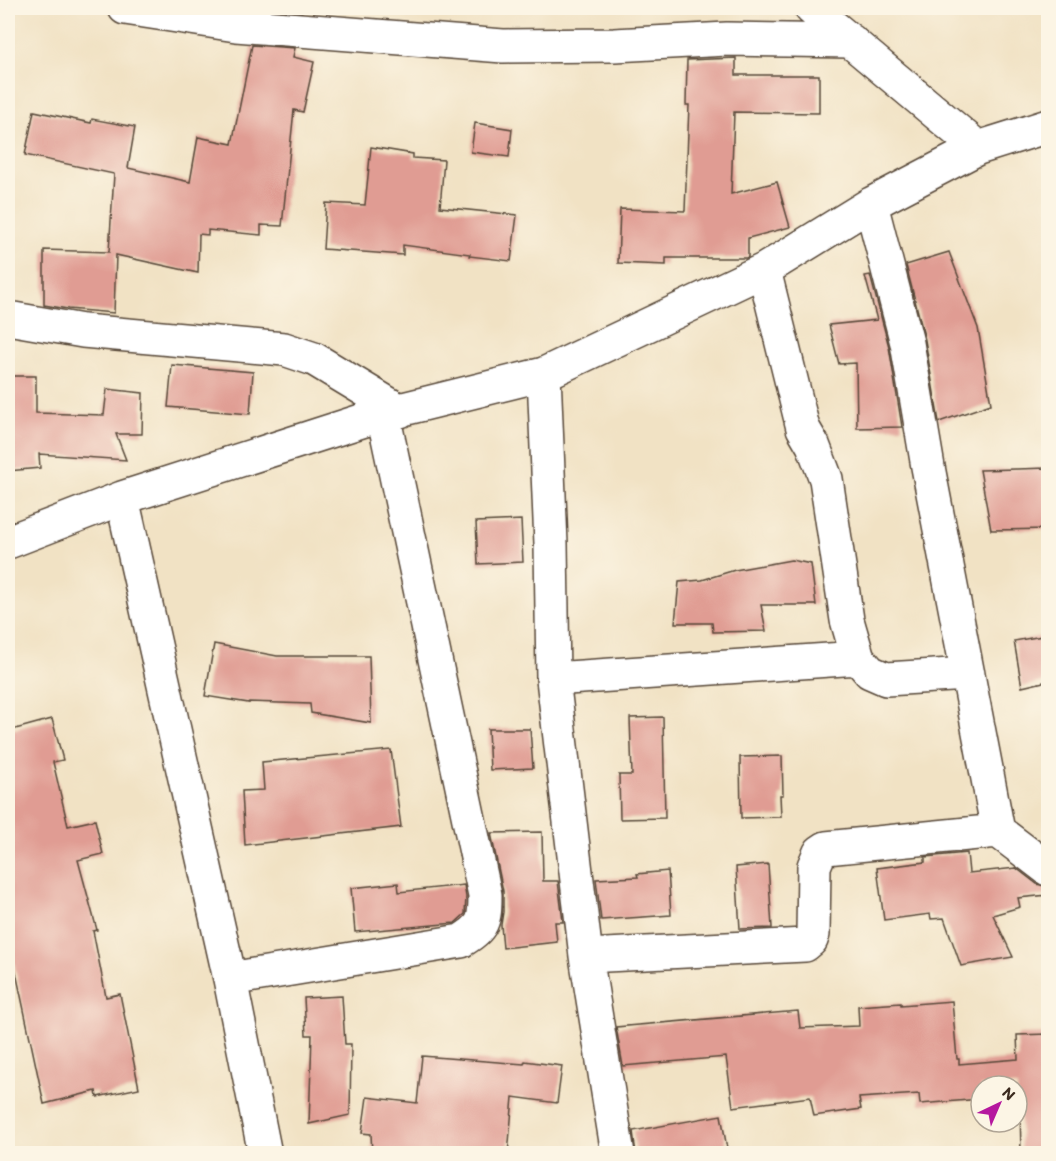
<svg xmlns="http://www.w3.org/2000/svg" width="1056" height="1161" viewBox="0 0 1056 1161" font-family="Itim,sans-serif">
<style>
.building{fill:#e09c93}
.lines{fill:none;stroke-linecap:round;stroke-linejoin:round}
.minor-casing{stroke:#564637;stroke-width:36}
.minor{stroke:#fff;stroke-width:33}
</style>
<rect width="100%" height="100%" fill="#fcf5e5"/>
<filter id="ink" filterUnits="userSpaceOnUse"><feTurbulence type="fractalNoise" baseFrequency=".0167" numOctaves="2"/><feDisplacementMap in="SourceGraphic" scale="12" xChannelSelector="R" yChannelSelector="G"/><feConvolveMatrix kernelMatrix="1 2 1 2 8 2 1 2 1" color-interpolation-filters="sRGB"/></filter>
<filter id="wash" filterUnits="userSpaceOnUse"><feTurbulence type="fractalNoise" baseFrequency=".008" numOctaves="4" result="noise"/><feDisplacementMap in="SourceGraphic" scale="24" xChannelSelector="R" yChannelSelector="G"/><feGaussianBlur stdDeviation="1.35" result="paint"/><feColorMatrix in="noise" values="0 0 0 0 0 0 0 0 0 0 0 0 0 0 0 0 0 1.4 0 .05"/><feComposite in="paint" operator="in"/></filter>
<g filter="url(#wash)">
<rect width="100%" height="100%" fill="#f1e2c4"/>
<g id="blocks">
<!-- building -->
<path class="building" d="M 259,8 L 303,8 L 302,11 Z
M 252,45 L 295,48 L 293,57 L 314,62 L 303,112 L 294,110 L 282,226 L 261,225 L 261,235 L 208,230 L 208,235 L 199,234 L 198,273 L 116,255 L 114,313 L 68,309 L 44,305 L 44,250 L 109,252 L 114,174 L 25,155 L 34,111 L 91,123 L 92,119 L 135,127 L 128,168 L 190,182 L 198,137 L 232,144 Z
M 736,58 L 736,75 L 819,75 L 819,113 L 734,112 L 731,194 L 777,182 L 790,227 L 748,238 L 748,257 L 746,258 L 666,258 L 666,265 L 618,263 L 620,209 L 685,211 L 689,105 L 686,105 L 687,60 Z
M 475,123 L 512,129 L 509,157 L 471,152 Z
M 371,147 L 413,154 L 413,158 L 444,160 L 440,207 L 517,215 L 511,261 L 469,256 L 470,254 L 403,245 L 403,255 L 323,249 L 326,203 L 365,205 Z
M 949,252 L 978,328 L 991,404 L 939,422 L 925,340 L 906,265 Z
M 870,275 L 889,347 L 902,427 L 857,428 L 856,363 L 839,364 L 829,325 L 877,320 L 865,276 Z
M 172,365 L 253,372 L 250,414 L 168,407 Z
M 8,376 L 36,376 L 36,413 L 104,415 L 107,389 L 143,393 L 142,434 L 116,434 L 126,460 L 39,454 L 40,468 L 8,471 Z
M 1048,468 L 1048,529 L 991,530 L 980,470 Z
M 521,520 L 523,562 L 478,564 L 476,522 Z
M 791,560 L 811,564 L 816,605 L 761,605 L 766,631 L 713,632 L 712,623 L 675,623 L 679,582 L 702,580 L 735,570 Z
M 1048,635 L 1048,681 L 1022,687 L 1014,641 Z
M 214,644 L 277,656 L 369,656 L 371,723 L 311,713 L 310,704 L 249,702 L 249,703 L 205,696 Z
M 663,717 L 665,818 L 620,819 L 619,775 L 632,775 L 630,718 Z
M 52,719 L 63,760 L 53,762 L 68,826 L 95,820 L 103,854 L 78,860 L 97,930 L 93,931 L 106,997 L 120,994 L 139,1088 L 97,1097 L 96,1091 L 44,1104 L 8,935 L 8,731 Z
M 488,729 L 530,729 L 533,768 L 490,770 Z
M 391,750 L 401,827 L 245,845 L 242,791 L 264,790 L 262,762 Z
M 782,756 L 783,795 L 780,795 L 781,817 L 741,818 L 740,757 Z
M 542,832 L 543,881 L 558,881 L 563,922 L 555,922 L 557,942 L 503,948 L 501,925 L 503,912 L 503,891 L 491,833 Z
M 967,853 L 969,873 L 1016,868 L 1037,884 L 1048,887 L 1048,895 L 1018,898 L 1020,907 L 993,915 L 1013,957 L 961,966 L 944,918 L 931,919 L 930,914 L 884,920 L 877,868 L 925,862 L 925,857 Z
M 768,864 L 772,928 L 740,929 L 736,867 Z
M 668,871 L 671,915 L 601,920 L 596,879 L 638,877 L 637,874 Z
M 398,883 L 399,892 L 464,885 L 466,897 L 465,914 L 455,923 L 355,932 L 351,888 Z
M 342,996 L 345,1044 L 351,1044 L 350,1115 L 309,1124 L 312,1035 L 306,1035 L 304,998 Z
M 952,1001 L 957,1059 L 959,1059 L 959,1064 L 1018,1059 L 1017,1035 L 1048,1034 L 1048,1154 L 1021,1154 L 1020,1107 L 1017,1107 L 1017,1086 L 981,1086 L 981,1099 L 920,1104 L 919,1094 L 859,1098 L 861,1109 L 814,1116 L 810,1097 L 733,1107 L 726,1057 L 623,1066 L 616,1027 L 798,1011 L 800,1028 L 859,1026 L 858,1006 L 901,1003 L 901,1005 Z
M 422,1056 L 524,1064 L 525,1061 L 562,1066 L 557,1103 L 513,1097 L 508,1154 L 372,1154 L 371,1134 L 362,1133 L 367,1097 L 417,1103 Z
M 721,1115 L 728,1154 L 636,1154 L 633,1131 Z"/>
</g>
</g>
<g filter="url(#ink)">
<use href="#blocks" fill-opacity="0" stroke="#564637" stroke-width="1.5"/>
<g class="lines">
<!-- minor casing -->
<g class="minor-casing">
<path id="minor" d="M 125,8 L 236,25 L 503,46 L 614,45 L 727,39 L 851,41
M 811,8 L 978,148
M 871,204 L 907,343 L 928,467 L 998,831 L 1048,869
M 764,270 L 803,428 L 813,445 L 826,479 L 847,620 L 858,658 L 870,672 L 886,679 L 968,674
M 8,318 L 83,331 L 284,349 L 314,359 L 400,411
M 544,374 L 551,544 L 553,679 L 586,956 L 618,1154
M 122,498 L 230,979 L 265,1154
M 8,542 L 122,498 L 383,414 L 544,374 L 764,270 L 871,204 L 978,148 L 1048,126
M 553,679 L 858,658
M 586,956 L 805,945 L 811,940 L 813,934 L 814,866 L 820,852 L 826,848 L 998,831
M 230,979 L 461,941 C 484,927 485,921 485,895 L 383,414"/>
</g>
<!-- minor -->
<use href="#minor" class="minor"/>
</g>
</g>
<!-- margin -->
<rect width="1056" height="1161" fill="none" stroke="#fcf5e5" stroke-width="30"/>
<!-- north arrow -->
<g transform="translate(999 1104) rotate(44)"><circle r="28" fill="#fcf5e5" stroke="#afa495" stroke-width="1.5"/>
<path d="M0-4.5L10 22L0 15L-10 22Z" fill="#b5179e"/>
<text y="-9" font-size="16" font-weight="bold" text-anchor="middle" fill="#3b2a1e">N</text>
</g>
</svg>
